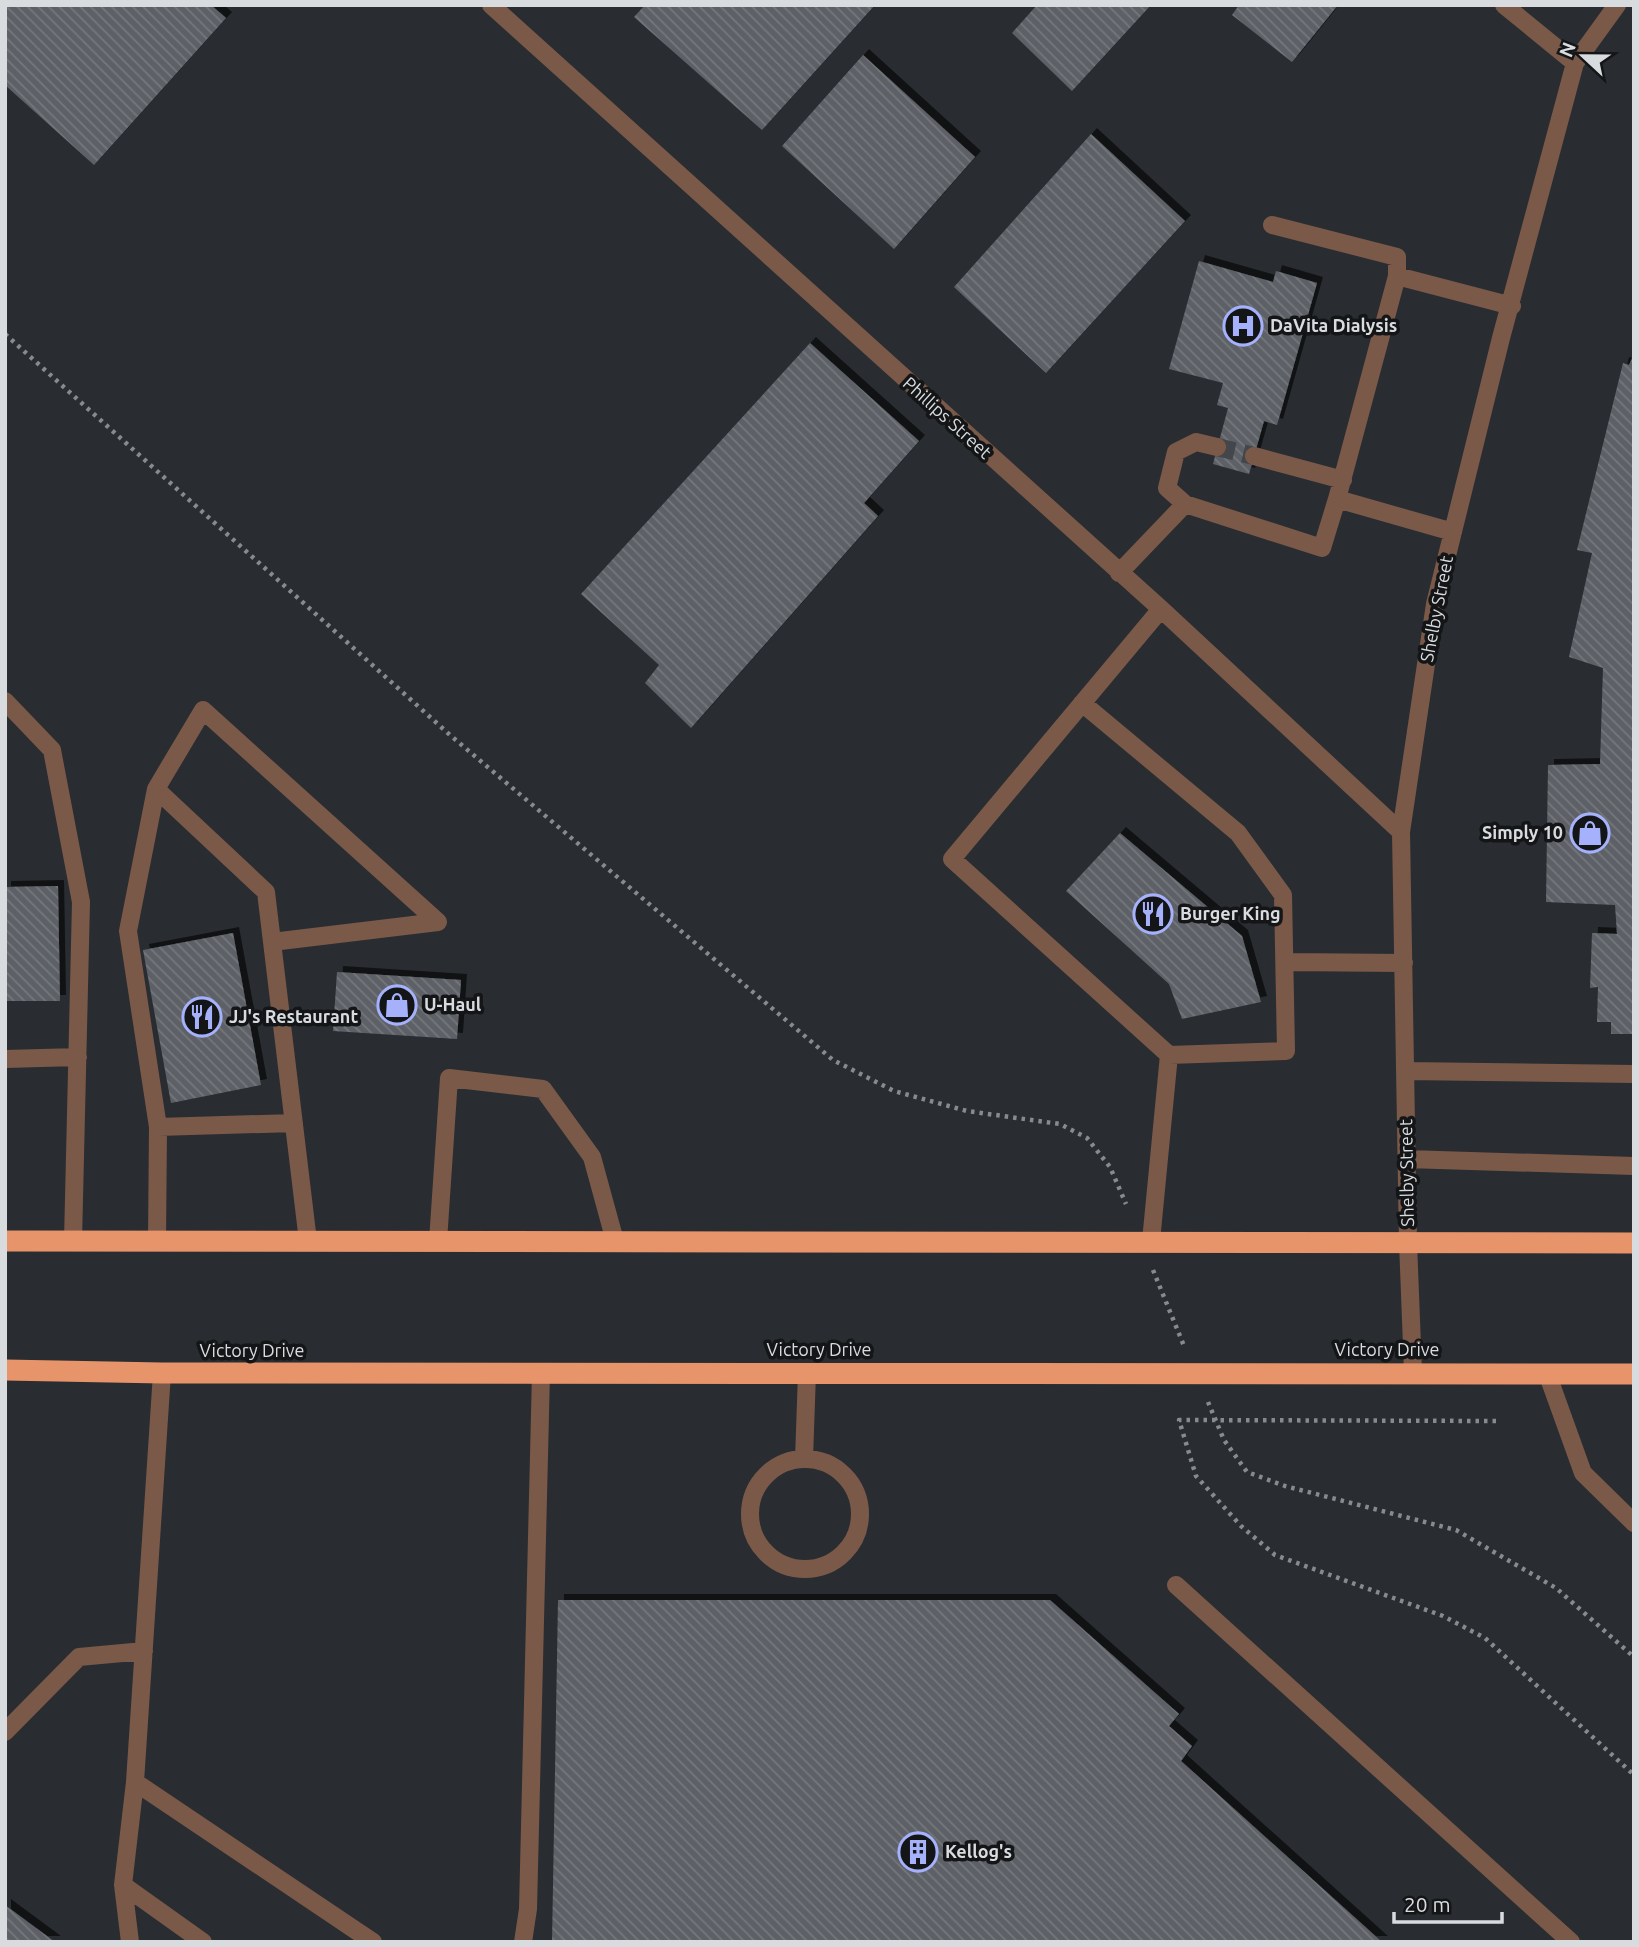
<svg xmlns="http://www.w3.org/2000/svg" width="1639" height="1947" viewBox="0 0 1639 1947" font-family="Ubuntu,sans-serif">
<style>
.building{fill:url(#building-back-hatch);filter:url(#shadow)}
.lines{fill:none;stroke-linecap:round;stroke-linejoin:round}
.minor-tunnel{stroke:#43474b;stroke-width:18;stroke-dasharray:18 9;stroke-linecap:butt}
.path{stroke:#878b8e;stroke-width:4.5;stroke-dasharray:3.5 5;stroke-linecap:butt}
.minor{stroke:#7b5949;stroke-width:18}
.highway{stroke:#e7946b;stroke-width:21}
.labels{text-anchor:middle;stroke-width:7;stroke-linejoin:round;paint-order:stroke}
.poi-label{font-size:18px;font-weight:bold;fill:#d9dcdf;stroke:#131517;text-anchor:start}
.street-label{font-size:18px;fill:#d9dcdf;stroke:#131517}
</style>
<defs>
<pattern id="building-back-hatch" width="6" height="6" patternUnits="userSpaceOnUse" patternTransform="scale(1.75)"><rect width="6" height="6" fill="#5d6166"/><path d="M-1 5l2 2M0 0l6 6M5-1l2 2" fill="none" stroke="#74777b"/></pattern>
<filter id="shadow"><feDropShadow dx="6" dy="-6" stdDeviation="0" flood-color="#0009"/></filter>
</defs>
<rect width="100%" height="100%" fill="#292d31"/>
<!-- building -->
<path class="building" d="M 5,5 L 211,5 L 226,18 L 94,165 L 5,85 Z
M 645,5 L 875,5 L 762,130 L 634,17 Z
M 1037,5 L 1151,5 L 1072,91 L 1012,33 Z
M 1239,5 L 1338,5 L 1292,62 L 1232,15 Z
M 863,55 L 975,157 L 894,249 L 782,146 Z
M 1091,134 L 1185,221 L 1046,373 L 954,287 Z
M 1199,261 L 1273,282 L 1276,271 L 1317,283 L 1277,425 L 1264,421 L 1249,474 L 1213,464 L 1228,408 L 1217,405 L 1223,383 L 1169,369 Z
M 810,343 L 919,441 L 864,503 L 878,516 L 691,728 L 645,683 L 659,665 L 581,594 Z
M 1634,354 L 1634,1034 L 1611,1034 L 1611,1022 L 1597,1022 L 1598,987 L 1590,988 L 1592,933 L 1617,934 L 1615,905 L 1546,902 L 1548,765 L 1600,764 L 1603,668 L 1569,657 L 1592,553 L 1577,550 L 1623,363 L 1629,365 Z
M 1120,833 L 1242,936 L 1261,1002 L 1182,1019 L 1169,984 L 1066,891 Z
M 58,886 L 60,1001 L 5,1001 L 5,887 Z
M 233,933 L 261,1085 L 171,1103 L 143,950 Z
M 337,972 L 461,980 L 457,1039 L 333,1031 Z
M 558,1600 L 1050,1600 L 1179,1714 L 1169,1726 L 1192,1746 L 1181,1761 L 1382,1942 L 552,1942 Z
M 5,1905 L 55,1942 L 5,1942 Z"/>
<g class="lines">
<!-- minor-tunnel -->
<path class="minor-tunnel" d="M 1217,447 L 1254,456"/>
<!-- path -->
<path class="path" d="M 5,334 L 450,735 L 833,1060 L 894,1091 L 967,1111 L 1060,1124 L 1087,1138 L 1110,1167 L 1126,1204
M 1153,1270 L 1184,1346
M 1208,1402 L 1224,1440 L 1247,1472 L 1285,1486 L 1456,1530 L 1556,1588 L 1634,1657
M 1496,1421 L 1179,1420 L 1196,1476 L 1241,1526 L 1275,1555 L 1443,1616 L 1485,1638 L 1634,1775"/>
<!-- minor -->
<path class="minor" d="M 491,5 L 1161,609 L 1401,832
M 1504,5 L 1575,63
M 1272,225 L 1397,257 L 1397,276
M 1254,456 L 1343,480
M 1185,504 L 1167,488 L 1176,452 L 1196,442 L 1217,447
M 1453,532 L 1337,499 L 1397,276 L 1512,306
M 1119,573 L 1185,504 L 1322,548 L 1337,499
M 5,701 L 52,750 L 81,902 L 73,1241
M 1082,703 L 1238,833 L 1283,895 L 1286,1051 L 1169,1055
M 156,789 L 203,710 L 438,922 L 272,942
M 1285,962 L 1404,963
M 5,1059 L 78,1057
M 1405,1071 L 1634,1074
M 158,1127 L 294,1123
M 1407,1159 L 1634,1166
M 157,1241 L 158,1127 L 128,931 L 156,789 L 266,892 L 308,1241
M 438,1241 L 449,1078 L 543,1089 L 592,1157 L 615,1241
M 1151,1241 L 1169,1055 L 952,859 L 1161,609
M 1413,1372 L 1408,1242 L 1401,832 L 1435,604 L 1501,338 L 1575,63 L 1617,5
M 162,1373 L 135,1782 L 123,1885 L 203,1942
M 1547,1373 L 1583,1473 L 1634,1523
M750 1514a55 55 0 1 1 110 0a55 55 0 1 1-110 0Z
M 804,1459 L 807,1373
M 1176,1585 L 1571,1942
M 5,1732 L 79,1657 L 144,1651
M 135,1782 L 373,1942
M 123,1885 L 130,1942
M 523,1942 L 528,1909 L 541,1373"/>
<!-- highway -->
<path class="highway" d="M 5,1241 L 1634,1243
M 5,1370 L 162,1373 L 1634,1374"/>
</g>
<!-- icons -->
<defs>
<g id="hospital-ring" transform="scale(2.0125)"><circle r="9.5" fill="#131517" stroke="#a6b1fc" stroke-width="1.5"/><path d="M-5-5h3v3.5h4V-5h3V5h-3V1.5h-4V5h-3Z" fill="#a6b1fc"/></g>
<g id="shop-ring" transform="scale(2.0125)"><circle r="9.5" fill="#131517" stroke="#a6b1fc" stroke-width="1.5"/><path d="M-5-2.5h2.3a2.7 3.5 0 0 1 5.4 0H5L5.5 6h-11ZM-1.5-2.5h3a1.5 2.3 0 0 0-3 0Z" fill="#a6b1fc"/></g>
<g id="restaurant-ring" transform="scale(2.0125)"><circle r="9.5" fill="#131517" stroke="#a6b1fc" stroke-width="1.5"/><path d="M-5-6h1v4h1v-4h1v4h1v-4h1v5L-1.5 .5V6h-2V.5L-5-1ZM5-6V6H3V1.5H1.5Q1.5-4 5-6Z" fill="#a6b1fc"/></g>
<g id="building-ring" transform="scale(2.0125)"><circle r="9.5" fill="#131517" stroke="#a6b1fc" stroke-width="1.5"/><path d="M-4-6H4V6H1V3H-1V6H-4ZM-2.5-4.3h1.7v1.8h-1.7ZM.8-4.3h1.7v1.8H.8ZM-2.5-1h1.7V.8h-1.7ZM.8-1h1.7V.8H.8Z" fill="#a6b1fc"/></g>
</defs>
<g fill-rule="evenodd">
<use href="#hospital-ring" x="1243" y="326"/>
<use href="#shop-ring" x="1590" y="833"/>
<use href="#restaurant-ring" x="1153" y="914"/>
<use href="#shop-ring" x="397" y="1005"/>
<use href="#restaurant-ring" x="202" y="1017"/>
<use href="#building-ring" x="918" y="1852"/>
</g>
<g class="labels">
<!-- poi labels -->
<g class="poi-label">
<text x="1270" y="332">DaVita Dialysis</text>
<text x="1563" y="839" text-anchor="end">Simply 10</text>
<text x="1180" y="920">Burger King</text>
<text x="424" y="1011">U-Haul</text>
<text x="229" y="1023">JJ's Restaurant</text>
<text x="945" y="1858">Kellog's</text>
</g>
<!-- street labels -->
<g class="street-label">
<text transform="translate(947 418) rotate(42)" y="6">Phillips Street</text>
<text transform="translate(1437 609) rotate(-79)" y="6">Shelby Street</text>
<text transform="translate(1407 1173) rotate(-91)" y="6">Shelby Street</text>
<text x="819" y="1356">Victory Drive</text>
<text x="1387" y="1356">Victory Drive</text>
<text x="252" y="1357">Victory Drive</text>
</g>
</g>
<!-- border -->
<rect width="1639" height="1947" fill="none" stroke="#d9dcdf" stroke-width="14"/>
<!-- north arrow -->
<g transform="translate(1583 56) rotate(292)" stroke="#131517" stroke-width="5" paint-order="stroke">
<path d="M0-5L12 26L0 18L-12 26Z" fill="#d9dcdf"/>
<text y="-10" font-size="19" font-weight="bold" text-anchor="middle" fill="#d9dcdf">N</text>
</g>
<!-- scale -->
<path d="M1394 1912v10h108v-10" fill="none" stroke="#d9dcdf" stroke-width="3.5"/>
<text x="1404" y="1912" font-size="21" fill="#d9dcdf" stroke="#131517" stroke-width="5" paint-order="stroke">20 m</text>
</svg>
